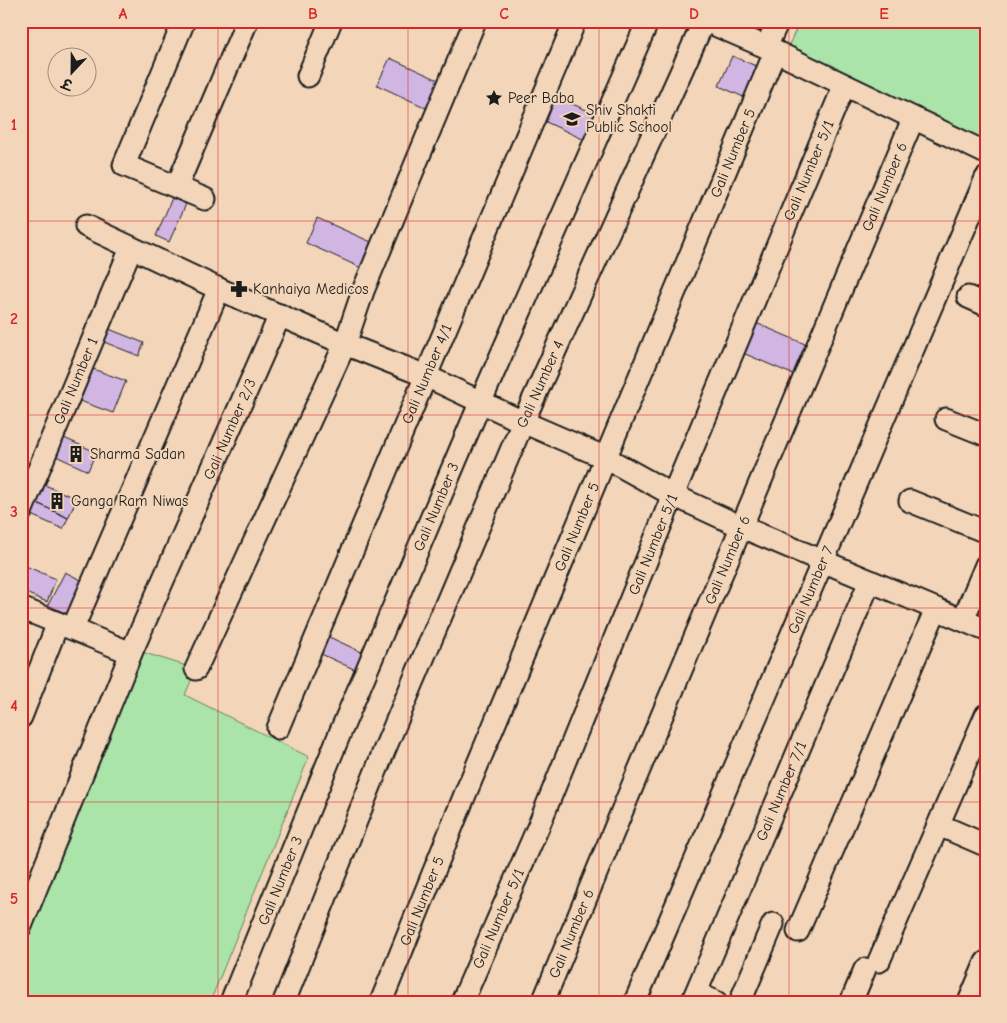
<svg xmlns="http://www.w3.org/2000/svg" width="1007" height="1023" viewBox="0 0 1007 1023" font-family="'Comic Neue','Playpen Sans Deva',sans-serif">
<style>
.green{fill:#abe4a8;stroke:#648062}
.building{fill:#d1b5e3;stroke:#1c1c1c}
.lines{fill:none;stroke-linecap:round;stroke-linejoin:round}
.minor-casing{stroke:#1c1c1c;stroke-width:25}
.minor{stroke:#f3d6b9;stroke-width:21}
.grid{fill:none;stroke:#d62828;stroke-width:1;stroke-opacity:0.55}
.labels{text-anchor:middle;stroke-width:4;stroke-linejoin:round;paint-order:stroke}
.poi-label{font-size:15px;fill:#1c1c1c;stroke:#f3d6b9;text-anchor:start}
.street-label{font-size:15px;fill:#1c1c1c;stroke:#f3d6b9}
.neatline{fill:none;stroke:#d62828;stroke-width:2}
.grid-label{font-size:16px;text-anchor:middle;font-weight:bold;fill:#d62828}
</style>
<rect width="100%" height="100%" fill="#f3d6b9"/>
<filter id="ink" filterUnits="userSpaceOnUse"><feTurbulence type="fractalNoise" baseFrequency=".02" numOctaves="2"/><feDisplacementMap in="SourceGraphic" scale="10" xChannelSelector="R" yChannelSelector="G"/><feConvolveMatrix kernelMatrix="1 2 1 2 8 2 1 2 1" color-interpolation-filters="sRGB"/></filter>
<g filter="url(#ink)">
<!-- green -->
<path class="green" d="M 800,21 L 986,21 L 986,144 L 787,49 Z
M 135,650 L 196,669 L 185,695 L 309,757 L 210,1002 L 21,1002 L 21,928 Z"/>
<!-- building -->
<path class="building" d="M 732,56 L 761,68 L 748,99 L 719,86 Z
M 390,58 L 445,83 L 433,111 L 377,85 Z
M 556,97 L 598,115 L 587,141 L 546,122 Z
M 172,198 L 186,204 L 169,242 L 156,236 Z
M 317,218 L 378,245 L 366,270 L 306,243 Z
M 749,320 L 812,347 L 799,377 L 736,350 Z
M 109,329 L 144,343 L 139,356 L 104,342 Z
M 93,369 L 126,381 L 113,413 L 80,401 Z
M 64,438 L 96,452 L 88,471 L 56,456 Z
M 45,485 L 77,499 L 68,518 L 37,503 Z
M 37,503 L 68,518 L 63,529 L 31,515 Z
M 21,564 L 56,579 L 47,602 L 21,591 Z
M 65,572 L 89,584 L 73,617 L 48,605 Z
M 327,636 L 368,655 L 360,672 L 319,653 Z"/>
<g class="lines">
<!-- minor casing -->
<g class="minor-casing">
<g id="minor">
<path d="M 184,21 L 124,165 L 205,199"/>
<path d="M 706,21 L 766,47 L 986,153"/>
<path d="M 766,47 L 778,21"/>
<path d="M 308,76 L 331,21"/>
<path d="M 177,186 L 247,21"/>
<path d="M 86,226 L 219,289 L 345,344 L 426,376 L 523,422 L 606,458 L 673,495 L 742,527 L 986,630"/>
<path d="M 968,297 L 986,305"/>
<path d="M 946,419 L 986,435"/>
<path d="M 910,501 L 986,532"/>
<path id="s1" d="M 21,512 L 131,248"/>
<path d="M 21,608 L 131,653"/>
<path d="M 963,620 L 986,565"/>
<path d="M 73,628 L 219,289"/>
<path d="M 196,669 L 345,344 L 363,291 L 475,21"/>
<path d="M 21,717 L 58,623"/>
<path id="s2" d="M 278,728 L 575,21"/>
<path d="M 939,825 L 983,844"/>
<path id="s3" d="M 21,926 L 131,653 L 280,315"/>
<path d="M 798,931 L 936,609"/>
<path d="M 879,961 L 986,715"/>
<path d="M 703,996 L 716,1002"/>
<path id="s4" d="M 231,1002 L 340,733 L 481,401 L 648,21"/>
<path id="s5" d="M 284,1002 L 384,751 L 523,422 L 704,21"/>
<path id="s6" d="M 381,1002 L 464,797 L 775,52"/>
<path id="s7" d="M 462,1002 L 539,825 L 673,495 L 844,86"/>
<path id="s8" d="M 543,1002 L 634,782 L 913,119"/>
<path id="s9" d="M 635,1002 L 986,178"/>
<path id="s10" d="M 692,1002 L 870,581"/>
<path d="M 740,1002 L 773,924 L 766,940"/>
<path d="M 851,1002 L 865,969"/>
<path d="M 969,1002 L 986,962"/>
</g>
</g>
<!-- minor -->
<use href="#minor" class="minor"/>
</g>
</g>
<!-- grid -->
<path class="grid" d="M 218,21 L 218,1002M 408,21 L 408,1002M 599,21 L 599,1002M 789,21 L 789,1002M 21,221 L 986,221M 21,415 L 986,415M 21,608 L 986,608M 21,802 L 986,802"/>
<!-- icons -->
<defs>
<g id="sight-bare" transform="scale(1.35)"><path d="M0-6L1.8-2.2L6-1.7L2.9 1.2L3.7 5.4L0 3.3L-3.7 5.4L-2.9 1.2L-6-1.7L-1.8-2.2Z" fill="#1c1c1c" stroke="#f3d6b9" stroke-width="2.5" paint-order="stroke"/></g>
<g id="school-bare" transform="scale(1.35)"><path d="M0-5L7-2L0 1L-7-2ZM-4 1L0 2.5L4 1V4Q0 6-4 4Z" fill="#1c1c1c" stroke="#f3d6b9" stroke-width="2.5" paint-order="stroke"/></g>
<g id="pharmacy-bare" transform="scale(1.35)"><path d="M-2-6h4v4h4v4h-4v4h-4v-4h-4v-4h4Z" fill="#1c1c1c" stroke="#f3d6b9" stroke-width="2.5" paint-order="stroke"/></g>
<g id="building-bare" transform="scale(1.35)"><path d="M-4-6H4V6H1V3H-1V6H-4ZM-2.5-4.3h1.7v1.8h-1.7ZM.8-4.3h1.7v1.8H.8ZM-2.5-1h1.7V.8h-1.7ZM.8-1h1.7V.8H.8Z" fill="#1c1c1c" stroke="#f3d6b9" stroke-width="2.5" paint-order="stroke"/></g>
</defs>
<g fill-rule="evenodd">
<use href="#sight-bare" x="494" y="98"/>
<use href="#school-bare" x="572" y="119"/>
<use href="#pharmacy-bare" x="239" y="289"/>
<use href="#building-bare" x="76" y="454"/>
<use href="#building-bare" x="57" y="501"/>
</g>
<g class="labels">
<!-- poi labels -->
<g class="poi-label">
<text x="508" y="103">Peer Baba</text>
<text x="586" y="115">Shiv Shakti<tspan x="586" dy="17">Public School</tspan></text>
<text x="253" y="294">Kanhaiya Medicos</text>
<text x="90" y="459">Sharma Sadan</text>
<text x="71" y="506">Ganga Ram Niwas</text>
</g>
<!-- street labels -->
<g class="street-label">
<text dy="5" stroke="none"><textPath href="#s6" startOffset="919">Gali Number 5</textPath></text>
<text dy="5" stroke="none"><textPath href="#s7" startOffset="901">Gali Number 5/1</textPath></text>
<text dy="5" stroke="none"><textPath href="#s8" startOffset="884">Gali Number 6</textPath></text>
<text dy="5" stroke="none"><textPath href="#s2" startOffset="384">Gali Number 4/1</textPath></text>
<text dy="5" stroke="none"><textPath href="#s1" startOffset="142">Gali Number 1</textPath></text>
<text dy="5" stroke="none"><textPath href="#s5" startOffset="669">Gali Number 4</textPath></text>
<text dy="5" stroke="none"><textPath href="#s3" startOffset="539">Gali Number 2/3</textPath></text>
<text dy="5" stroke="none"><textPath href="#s4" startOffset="536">Gali Number 3</textPath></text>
<text dy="5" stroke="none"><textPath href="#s6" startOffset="514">Gali Number 5</textPath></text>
<text dy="5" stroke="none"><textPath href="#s7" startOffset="496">Gali Number 5/1</textPath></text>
<text dy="5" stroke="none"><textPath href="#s8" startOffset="479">Gali Number 6</textPath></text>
<text dy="5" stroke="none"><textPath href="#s9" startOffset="448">Gali Number 7</textPath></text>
<text dy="5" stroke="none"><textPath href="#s10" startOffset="229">Gali Number 7/1</textPath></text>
<text dy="5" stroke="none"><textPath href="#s4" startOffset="131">Gali Number 3</textPath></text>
<text dy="5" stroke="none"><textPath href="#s6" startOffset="109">Gali Number 5</textPath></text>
<text dy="5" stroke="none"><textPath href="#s7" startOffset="91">Gali Number 5/1</textPath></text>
<text dy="5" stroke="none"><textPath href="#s8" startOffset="74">Gali Number 6</textPath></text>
</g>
</g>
<!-- margin -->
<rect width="1007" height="1023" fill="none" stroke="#f3d6b9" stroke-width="55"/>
<!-- north arrow -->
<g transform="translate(72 72) rotate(202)"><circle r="24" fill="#f3d6b9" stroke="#9d8c7a"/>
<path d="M0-4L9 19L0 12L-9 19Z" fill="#1c1c1c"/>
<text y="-8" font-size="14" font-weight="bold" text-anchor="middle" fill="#1c1c1c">उ</text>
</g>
<rect x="28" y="28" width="952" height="968" class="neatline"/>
<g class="grid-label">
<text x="123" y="19">A</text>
<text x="313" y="19">B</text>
<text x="504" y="19">C</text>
<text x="694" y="19">D</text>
<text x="884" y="19">E</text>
<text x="14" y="130">1</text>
<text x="14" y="324">2</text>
<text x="14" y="517">3</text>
<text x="14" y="711">4</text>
<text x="14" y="904">5</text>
</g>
</svg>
